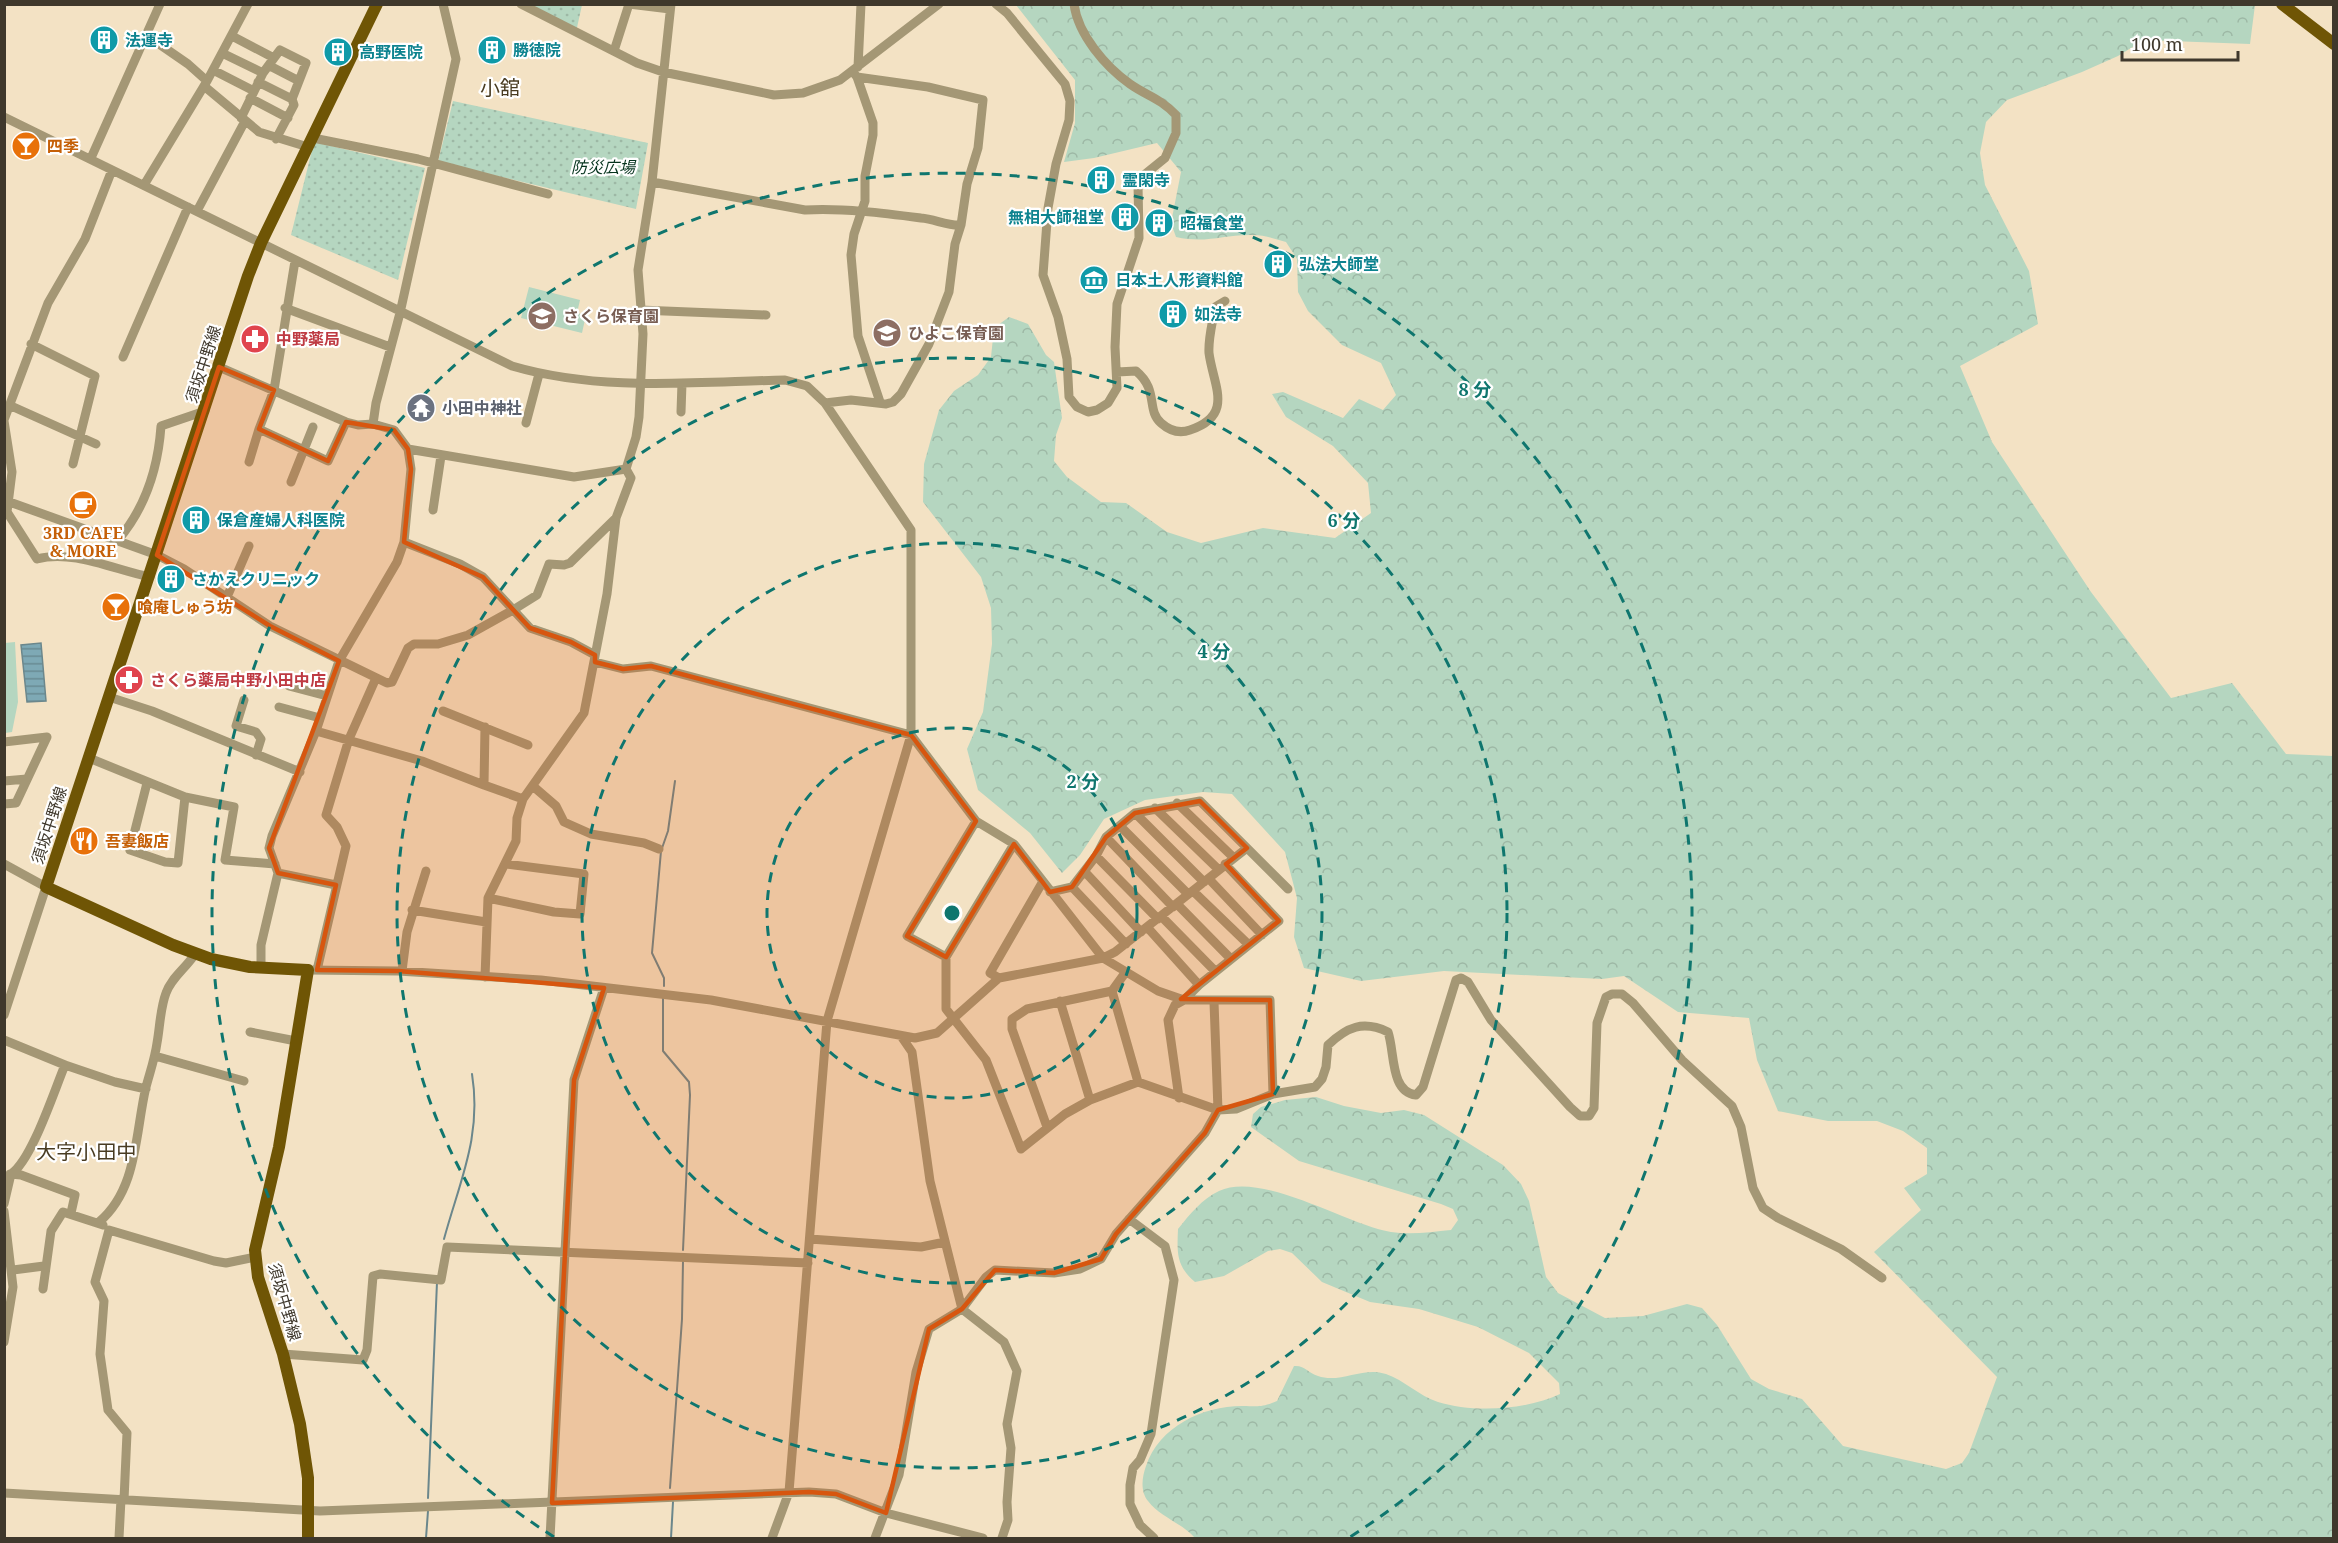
<svg xmlns="http://www.w3.org/2000/svg" width="2338" height="1543" viewBox="0 0 2338 1543" font-family="'Noto Serif','Noto Sans JP',serif">
<style>
.forest{fill:url(#forest-crowns)}
.park{fill:url(#park-dots)}
.garden{fill:#b5d6c0}
.water{fill:url(#water-rules);stroke:#6b878c;stroke-width:1.5}
.lines{fill:none;stroke-linecap:round;stroke-linejoin:round}
.stream{stroke:#6b878c;stroke-width:2}
.minor{stroke:#a49775;stroke-width:9}
.major{stroke:#6f5505;stroke-width:12}
.marked{fill:#d7560f;fill-opacity:0.2;stroke:#d7560f;stroke-width:4.5;stroke-linejoin:round}
.ring{fill:none;stroke:#0f766e;stroke-width:3;stroke-dasharray:10 8}
.labels{text-anchor:middle;stroke-width:4.5;stroke-linejoin:round;paint-order:stroke}
.culture-label{font-size:16px;font-weight:bold;fill:#0d838f;stroke:#fff;text-anchor:start}
.food-label{font-size:16px;font-weight:bold;fill:#c56008;stroke:#fff;text-anchor:start}
.park-label{font-size:16px;font-style:italic;fill:#06341e;stroke:#fff}
.education-label{font-size:16px;font-weight:bold;fill:#785e54;stroke:#fff;text-anchor:start}
.health-label{font-size:16px;font-weight:bold;fill:#be3a42;stroke:#fff;text-anchor:start}
.street-label{font-size:16px;fill:#3f382c;stroke:#fff}
.worship-label{font-size:16px;font-weight:bold;fill:#5b616d;stroke:#fff;text-anchor:start}
.quarter-label{font-size:20px;fill:#493c22;stroke:#fff}
.centre{fill:#0f766e;stroke:#fff;stroke-width:3}
.ring-label{font-size:18px;text-anchor:middle;font-weight:bold;fill:#0f766e;stroke:#fff;stroke-width:4.5;stroke-linejoin:round;paint-order:stroke}
</style>
<defs>
<pattern id="forest-crowns" width="20" height="18" patternUnits="userSpaceOnUse" patternTransform="scale(1.5)"><rect width="20" height="18" fill="#b5d6c0"/><path d="M2 6a3 3 0 1 1 6 0M12 15a3 3 0 1 1 6 0" fill="none" stroke="#9db8a5"/></pattern>
<pattern id="park-dots" width="8" height="8" patternUnits="userSpaceOnUse" patternTransform="scale(1.5)"><rect width="8" height="8" fill="#b5d6c0"/><path d="M2 2h.1M6 6h.1" fill="none" stroke="#9db8a5" stroke-width="1.8" stroke-linecap="round"/></pattern>
<pattern id="water-rules" width="6" height="5" patternUnits="userSpaceOnUse" patternTransform="scale(1.5)"><rect width="6" height="5" fill="#7ea9b5"/><path d="M0 2.5h6" fill="none" stroke="#698b93"/></pattern>
</defs>
<rect width="100%" height="100%" fill="#f3e2c4"/>
<!-- forest -->
<path class="forest" d="M 1016,5 L 2255,5 L 2250,44 L 2144,40 L 2118,56 L 2082,72 L 2007,100 L 1986,122 L 1980,153 L 1985,185 L 2029,271 L 2038,324 L 1960,366 L 1992,442 L 2091,592 L 2171,698 L 2232,683 L 2286,754 L 2333,756 L 2333,1538 L 1195,1538 C 1182,1523 1160,1517 1148,1501 C 1140,1491 1142,1477 1146,1466 C 1159,1427 1202,1406 1242,1406 C 1258,1406 1261,1408 1277,1401 L 1294,1366 C 1305,1365 1308,1373 1318,1376 C 1340,1384 1363,1366 1386,1374 C 1404,1380 1419,1396 1438,1402 C 1473,1413 1527,1410 1560,1394 L 1559,1383 L 1529,1353 L 1478,1327 L 1419,1309 L 1370,1302 L 1322,1282 L 1292,1253 L 1280,1249 L 1268,1251 L 1224,1276 L 1195,1282 C 1176,1266 1177,1252 1178,1229 C 1190,1214 1202,1199 1219,1191 C 1263,1171 1347,1225 1391,1232 C 1411,1235 1431,1232 1451,1230 L 1458,1220 L 1453,1209 L 1441,1204 L 1299,1161 L 1251,1127 L 1253,1114 L 1261,1107 L 1285,1100 L 1316,1097 L 1344,1106 L 1381,1113 L 1404,1110 L 1424,1115 L 1503,1165 L 1521,1184 L 1529,1201 L 1546,1277 L 1558,1293 L 1605,1318 L 1643,1316 L 1687,1304 L 1702,1308 L 1717,1325 L 1751,1379 L 1769,1389 L 1802,1399 L 1843,1446 L 1946,1469 L 1962,1463 L 1969,1453 L 1997,1377 L 1874,1252 L 1921,1210 L 1904,1188 L 1927,1174 L 1927,1148 L 1903,1131 L 1877,1121 L 1828,1121 L 1778,1111 L 1757,1060 L 1749,1018 L 1678,1012 L 1624,976 L 1602,979 L 1444,971 L 1361,981 L 1304,968 L 1294,937 L 1297,898 L 1285,852 L 1232,794 L 1203,792 L 1145,800 L 1104,819 L 1080,855 L 1062,873 L 1030,833 L 978,790 L 967,749 L 983,712 L 992,644 L 991,608 L 981,577 L 923,502 L 924,464 L 939,410 L 954,391 L 978,375 L 991,357 L 994,328 L 1009,317 L 1028,324 L 1046,355 L 1054,362 L 1062,418 L 1056,435 L 1054,461 L 1067,477 L 1101,502 L 1126,503 L 1167,532 L 1201,543 L 1263,528 L 1335,538 L 1371,513 L 1368,483 L 1333,446 L 1286,417 L 1272,394 L 1283,392 L 1343,418 L 1359,399 L 1383,410 L 1396,395 L 1381,363 L 1342,345 L 1308,311 L 1298,292 L 1297,259 L 1286,242 C 1275,239 1264,235 1253,235 C 1224,234 1207,244 1176,237 L 1171,223 L 1181,172 L 1157,143 L 1094,158 L 1064,162 L 1075,123 L 1075,80 Z"/>
<!-- park -->
<path class="park" d="M 521,5 L 582,5 L 576,32 Z
M 453,101 L 648,143 L 636,209 L 438,162 Z
M 314,142 L 425,168 L 398,280 L 291,235 Z"/>
<!-- garden -->
<path class="garden" d="M 529,287 L 580,300 L 577,313 L 586,315 L 582,333 L 521,318 Z
M 15,642 L 18,702 L 12,732 L 5,733 L 5,643 Z"/>
<!-- water -->
<path class="water" d="M 41,643 L 46,701 L 27,702 L 21,645 Z"/>
<g class="lines">
<!-- stream -->
<path class="stream" d="M 664,986 L 664,978 L 652,953 L 661,851 L 668,831 L 675,781
M 663,996 L 663,1051 L 689,1082 L 690,1095 L 683,1250
M 444,1239 C 460,1180 482,1136 472,1074
M 670,1488 L 682,1319 L 683,1261
M 428,1498 L 437,1282
M 426,1538 L 428,1511
M 671,1538 L 673,1502"/>
<!-- minor -->
<path class="minor" d="M 521,4 L 637,63 L 663,72 L 774,95 L 803,93 L 840,80 L 939,4
M 629,4 L 670,9
M 996,4 L 1007,13 L 1065,84 L 1070,101 L 1069,120 L 1056,164 L 1048,208 L 1043,275 L 1058,317 L 1067,359 L 1069,397 L 1077,407 L 1088,412 L 1097,410 L 1108,403 L 1117,388 L 1115,347 L 1117,304 L 1139,238 L 1138,184 L 1144,175 L 1165,158 L 1176,133 L 1176,115 C 1160,98 1147,96 1130,84 C 1106,67 1078,35 1074,4
M 146,35 L 188,64 L 207,81
M 232,36 L 274,58 L 263,73 L 241,118
M 614,51 L 629,4
M 222,53 L 263,73
M 274,58 L 280,50 L 306,63 L 292,99 L 294,105 L 276,139
M 270,66 L 299,81
M 858,67 L 861,4
M 213,70 L 254,91
M 857,77 L 873,123 L 873,135 L 865,176 L 865,201 L 854,234 L 851,255 L 858,336 L 880,402
M 258,82 L 292,99
M 204,86 L 259,132 L 308,147
M 250,98 L 288,118
M 4,117 L 512,366 C 601,392 694,382 785,380 L 807,386 L 825,403 L 911,530 L 911,735 L 827,1021 L 789,1492 L 772,1538
M 313,138 L 418,159 L 548,194
M 91,158 L 160,4
M 652,182 L 805,210 C 843,208 883,213 921,218 C 935,219 947,226 961,225 L 967,184 L 978,148 L 983,100 L 928,87 L 857,77 L 853,72
M 144,185 L 207,81 L 248,4
M 197,211 L 245,121
M 295,261 L 274,390 L 259,429 L 328,461 L 346,422
M 285,308 L 390,347
M 640,310 L 766,315
M 31,344 L 95,376 L 73,464
M 123,357 L 188,207
M 219,367 L 346,422 L 358,425 L 373,424 L 376,403 L 400,313 L 456,59 L 443,4
M 1117,372 L 1136,371 C 1159,390 1146,410 1161,423 C 1170,431 1179,434 1190,430 C 1235,415 1213,385 1209,353 C 1208,338 1213,321 1215,307 L 1225,301
M 825,403 L 851,400 L 886,404 L 893,402 L 901,394 L 929,344 L 949,292 L 955,244 L 961,225
M 9,405 L 96,444
M 681,412 L 682,383
M 4,420 L 48,303 L 85,239 L 112,170
M 4,421 L 12,472 L 7,512 L 37,559 C 72,549 115,570 150,577
M 526,423 L 539,374
M 408,449 L 574,477 L 626,469
M 249,462 L 259,429
M 291,482 L 313,427
M 4,500 L 157,555 L 184,569 L 270,626 L 387,683 L 392,682 L 408,648 L 414,644 L 438,644 L 468,635 L 513,610 L 537,595 L 549,564 L 564,565 L 570,563 L 616,518
M 433,510 L 441,456
M 118,540 C 146,507 158,469 161,426 L 205,411
M 404,542 L 460,564 L 483,577 L 530,628 L 571,642 L 595,655
M 227,597 L 249,546
M 595,662 L 623,669 L 651,666 L 911,735 L 976,821 L 1014,844 L 1103,958 L 1158,991 L 1184,1000 L 1270,1000 L 1273,1094
M 289,686 L 327,696
M 109,697 L 152,711 L 300,772
M 244,700 L 236,726 L 256,732 L 261,739 L 256,755
M 279,707 L 320,718
M 443,711 L 528,745
M 485,727 L 484,785 L 523,799
M 316,731 L 422,761 L 484,785
M 4,742 L 47,737 L 16,803 L 4,804
M 89,758 L 185,797 L 234,807 L 225,860 L 275,864
M 4,781 L 27,779
M 147,783 L 130,850 L 165,862 L 178,863 L 185,797
M 534,787 L 556,806 L 564,822 L 591,834 L 644,843 L 659,849
M 1177,803 L 1234,858
M 1155,808 L 1219,870
M 1135,813 L 1204,882
M 976,821 L 907,936 L 946,957 L 1014,844
M 1120,826 L 1188,894
M 1106,837 L 1173,907
M 1096,856 L 1158,919
M 4,864 L 46,887 L 4,1015
M 1085,872 L 1141,932
M 278,873 L 336,885
M 1209,879 L 1262,935
M 1072,887 L 1126,944
M 1193,891 L 1249,945
M 1050,892 L 1072,887 L 1096,856 L 1106,837 L 1135,813 L 1200,801 L 1288,889
M 488,898 L 554,912 L 580,914 L 584,874 L 506,864
M 1177,904 L 1231,959
M 412,910 L 486,922
M 1161,916 L 1215,971
M 1147,927 L 1199,985
M 946,957 L 946,1009 L 986,1060 L 1021,1149 L 1065,1114 L 1090,1100 L 1138,1082 L 1218,1110 L 1236,1109 L 1273,1094 L 1315,1087 L 1322,1079 L 1326,1067 L 1328,1045 C 1347,1027 1363,1020 1388,1032 C 1395,1052 1390,1092 1416,1095 L 1423,1087 L 1456,980 L 1461,978 L 1468,982 L 1491,1020 L 1570,1107 L 1580,1116 L 1589,1116 L 1594,1108 L 1597,1023 L 1606,997 L 1612,994 L 1622,994 L 1633,1003 L 1682,1060 L 1732,1106 L 1741,1127 L 1753,1188 L 1763,1208 L 1778,1218 L 1841,1249 L 1882,1278
M 261,968 L 261,945 L 278,873 L 269,848 L 272,836 L 316,731 L 339,661 L 397,562 L 404,542 L 411,469 L 408,449 L 394,430 L 373,424
M 308,970 L 398,971 L 541,980 L 711,1000 L 915,1038 L 937,1033 L 999,978 L 1103,958 L 1115,952 L 1247,848
M 317,970 L 346,846 L 337,827 L 326,815 L 349,739 L 376,678
M 402,971 L 407,932 L 426,871
M 485,977 L 488,898 L 516,841 L 517,818 L 523,799 L 584,713 L 607,594 L 616,518 L 631,478 L 626,469 L 636,437 L 639,417 L 643,334 L 638,270 L 652,182 L 671,4
M 999,978 L 990,973 L 1042,883
M 1112,991 L 1138,1082
M 1060,1001 L 1090,1100
M 250,1032 L 296,1041
M 901,1036 L 912,1052 L 930,1181 L 962,1309 L 1004,1342 L 1017,1371 L 1007,1424 L 1011,1448 L 1007,1502 L 1008,1520 L 1002,1538
M 4,1040 L 65,1065 L 115,1082 L 146,1089
M 155,1056 L 244,1081
M 1179,1098 L 1168,1020 L 1175,1005 L 1184,1000 L 1199,985 L 1279,921 L 1225,864
M 1047,1127 L 1012,1029 L 1012,1019 L 1027,1009 L 1112,991 L 1125,973
M 10,1174 L 21,1175 L 75,1195 L 71,1213
M 4,1204 L 11,1174 C 32,1160 54,1091 65,1065
M 4,1211 L 13,1287 L 4,1342
M 1129,1219 L 1165,1246 L 1174,1280 L 1151,1434 L 1140,1460 L 1133,1468 L 1130,1485 L 1130,1504 L 1140,1525 L 1154,1538
M 99,1222 C 138,1189 135,1133 146,1087 C 150,1072 155,1058 157,1043 C 160,1027 160,1009 166,993 C 171,978 186,968 195,954
M 810,1239 L 921,1247 L 945,1242
M 13,1270 L 44,1266
M 43,1289 L 51,1231 L 63,1212 L 103,1225
M 283,1354 L 363,1360 L 367,1350 L 373,1276 L 380,1274 L 441,1280 L 447,1247 L 808,1263
M 4,1493 L 320,1511 L 809,1492 L 836,1494 L 886,1513 L 983,1538
M 124,1500 L 127,1433 L 108,1410 L 100,1354 L 104,1301 L 95,1282 L 109,1230 L 214,1261 L 226,1263 L 256,1257
M 119,1538 L 121,1499
M 550,1538 L 574,1080 L 604,988
M 875,1538 L 899,1475 L 916,1372 L 929,1329 L 962,1309 L 986,1277 L 995,1270 L 1054,1273 L 1080,1269 L 1101,1259 L 1116,1234 L 1205,1133 L 1218,1110 L 1214,1002"/>
<!-- major -->
<path class="major" d="M 2282,4 L 2334,44
M 308,1538 L 308,1478 L 300,1424 L 283,1354 L 258,1277 L 255,1250 L 279,1147 L 308,970 L 250,967 L 211,959 L 173,945 L 46,887 L 248,276 L 261,243 L 377,4"/>
</g>
<!-- marked area -->
<path class="marked" d="M 219,367 L 274,390 L 259,429 L 328,461 L 346,422 L 394,430 L 408,449 L 411,469 L 404,542 L 483,577 L 530,628 L 571,642 L 595,655 L 595,662 L 623,669 L 651,666 L 911,735 L 976,821 L 907,936 L 946,957 L 1014,844 L 1050,892 L 1072,887 L 1106,837 L 1135,813 L 1200,801 L 1247,848 L 1226,864 L 1279,921 L 1181,999 L 1270,1000 L 1273,1094 L 1218,1110 L 1205,1133 L 1116,1234 L 1101,1259 L 1054,1273 L 995,1270 L 962,1309 L 929,1329 L 886,1513 L 836,1494 L 809,1492 L 552,1503 L 574,1080 L 604,988 L 398,971 L 317,970 L 336,885 L 278,873 L 269,848 L 339,661 L 270,626 L 157,555 Z"/>
<!-- distance rings -->
<g class="ring">
<circle cx="952" cy="913" r="185"/>
<circle cx="952" cy="913" r="370"/>
<circle cx="952" cy="913" r="555"/>
<path d="M554 1537A740 740 0 1 1 1350 1537"/>
</g>
<!-- icons -->
<defs>
<g id="building-disc" transform="scale(1.5)"><circle r="9.5" fill="#0f9aa8" stroke="#fff"/><path d="M-4-6H4V6H1V3H-1V6H-4ZM-2.5-4.3h1.7v1.8h-1.7ZM.8-4.3h1.7v1.8H.8ZM-2.5-1h1.7V.8h-1.7ZM.8-1h1.7V.8H.8Z" fill="#fff"/></g>
<g id="bar-disc" transform="scale(1.5)"><circle r="9.5" fill="#e8710a" stroke="#fff"/><path d="M-6-5H6L.8 .8V4.5H3.5V6h-7V4.5H-.8V.8Z" fill="#fff"/></g>
<g id="museum-disc" transform="scale(1.5)"><circle r="9.5" fill="#0f9aa8" stroke="#fff"/><path d="M0-6L6-3V-2H-6V-3ZM-5-1h2V3h-2ZM-1-1h2V3h-2ZM3-1h2V3H3ZM-6 4H6V6H-6Z" fill="#fff"/></g>
<g id="school-disc" transform="scale(1.5)"><circle r="9.5" fill="#8d6e63" stroke="#fff"/><path d="M0-5L7-2L0 1L-7-2ZM-4 1L0 2.5L4 1V4Q0 6-4 4Z" fill="#fff"/></g>
<g id="pharmacy-disc" transform="scale(1.5)"><circle r="9.5" fill="#e0444e" stroke="#fff"/><path d="M-2-6h4v4h4v4h-4v4h-4v-4h-4v-4h4Z" fill="#fff"/></g>
<g id="temple-disc" transform="scale(1.5)"><circle r="9.5" fill="#6b7280" stroke="#fff"/><path d="M0-6L5-2H3V0L6.5 2.5H4V6H1.5V3h-3V6H-4V2.5H-6.5L-3 0V-2H-5Z" fill="#fff"/></g>
<g id="cafe-disc" transform="scale(1.5)"><circle r="9.5" fill="#e8710a" stroke="#fff"/><path d="M-5.5-4.5H6V0H3Q3 3.5 0 3.5H-2.5Q-5.5 3.5-5.5 0ZM3-3.2v2h1.7v-2ZM-6 4.5H4V6H-6Z" fill="#fff"/></g>
<g id="restaurant-disc" transform="scale(1.5)"><circle r="9.5" fill="#e8710a" stroke="#fff"/><path d="M-5-6h1v4h1v-4h1v4h1v-4h1v5L-1.5 .5V6h-2V.5L-5-1ZM5-6V6H3V1.5H1.5Q1.5-4 5-6Z" fill="#fff"/></g>
</defs>
<g fill-rule="evenodd">
<use href="#building-disc" x="104" y="40"/>
<use href="#building-disc" x="492" y="50"/>
<use href="#building-disc" x="338" y="52"/>
<use href="#bar-disc" x="26" y="146"/>
<use href="#building-disc" x="1101" y="180"/>
<use href="#building-disc" x="1125" y="217"/>
<use href="#building-disc" x="1159" y="223"/>
<use href="#building-disc" x="1278" y="264"/>
<use href="#museum-disc" x="1094" y="280"/>
<use href="#building-disc" x="1173" y="314"/>
<use href="#school-disc" x="542" y="316"/>
<use href="#school-disc" x="887" y="333"/>
<use href="#pharmacy-disc" x="255" y="339"/>
<use href="#temple-disc" x="421" y="408"/>
<use href="#cafe-disc" x="83" y="505"/>
<use href="#building-disc" x="196" y="520"/>
<use href="#building-disc" x="171" y="579"/>
<use href="#bar-disc" x="116" y="607"/>
<use href="#pharmacy-disc" x="129" y="680"/>
<use href="#restaurant-disc" x="84" y="841"/>
</g>
<g class="labels">
<!-- culture labels -->
<g class="culture-label">
<text x="125" y="46">法運寺</text>
<text x="513" y="56">勝徳院</text>
<text x="359" y="58">高野医院</text>
<text x="1122" y="186">霊閑寺</text>
<text x="1104" y="223" text-anchor="end">無相大師祖堂</text>
<text x="1180" y="229">昭福食堂</text>
<text x="1299" y="270">弘法大師堂</text>
<text x="1115" y="286">日本土人形資料館</text>
<text x="1194" y="320">如法寺</text>
<text x="217" y="526">保倉産婦人科医院</text>
<text x="192" y="585">さかえクリニック</text>
</g>
<!-- food labels -->
<g class="food-label">
<text x="47" y="152">四季</text>
<text x="83" y="539" text-anchor="middle">3RD CAFE<tspan x="83" dy="18">&amp; MORE</tspan></text>
<text x="137" y="613">喰庵しゅう坊</text>
<text x="105" y="847">吾妻飯店</text>
</g>
<!-- park labels -->
<g class="park-label">
<text x="603" y="173">防災広場</text>
</g>
<!-- education labels -->
<g class="education-label">
<text x="563" y="322">さくら保育園</text>
<text x="908" y="339">ひよこ保育園</text>
</g>
<!-- health labels -->
<g class="health-label">
<text x="276" y="345">中野薬局</text>
<text x="150" y="686">さくら薬局中野小田中店</text>
</g>
<!-- street labels -->
<g class="street-label">
<text transform="translate(203 364) rotate(-72)" y="6">須坂中野線</text>
<text transform="translate(49 825) rotate(-72)" y="6">須坂中野線</text>
<text transform="translate(285 1302) rotate(74)" y="6">須坂中野線</text>
</g>
<!-- worship labels -->
<g class="worship-label">
<text x="442" y="414">小田中神社</text>
</g>
<!-- quarter labels -->
<g class="quarter-label">
<text x="500" y="95">小舘</text>
<text x="86" y="1159">大字小田中</text>
</g>
</g>
<circle cx="952" cy="913" r="9" class="centre"/>
<g class="ring-label">
<text x="1475" y="396">8 分</text>
<text x="1344" y="527">6 分</text>
<text x="1214" y="658">4 分</text>
<text x="1083" y="788">2 分</text>
</g>
<!-- border -->
<rect width="2338" height="1543" fill="none" stroke="#3f382c" stroke-width="12"/>
<!-- scale -->
<path d="M2122 51v9h116v-9" fill="none" stroke="#3f382c" stroke-width="3"/>
<text x="2131" y="51" font-size="18" fill="#3f382c" stroke="#ffffff" stroke-width="4.5" paint-order="stroke">100 m</text>
</svg>
